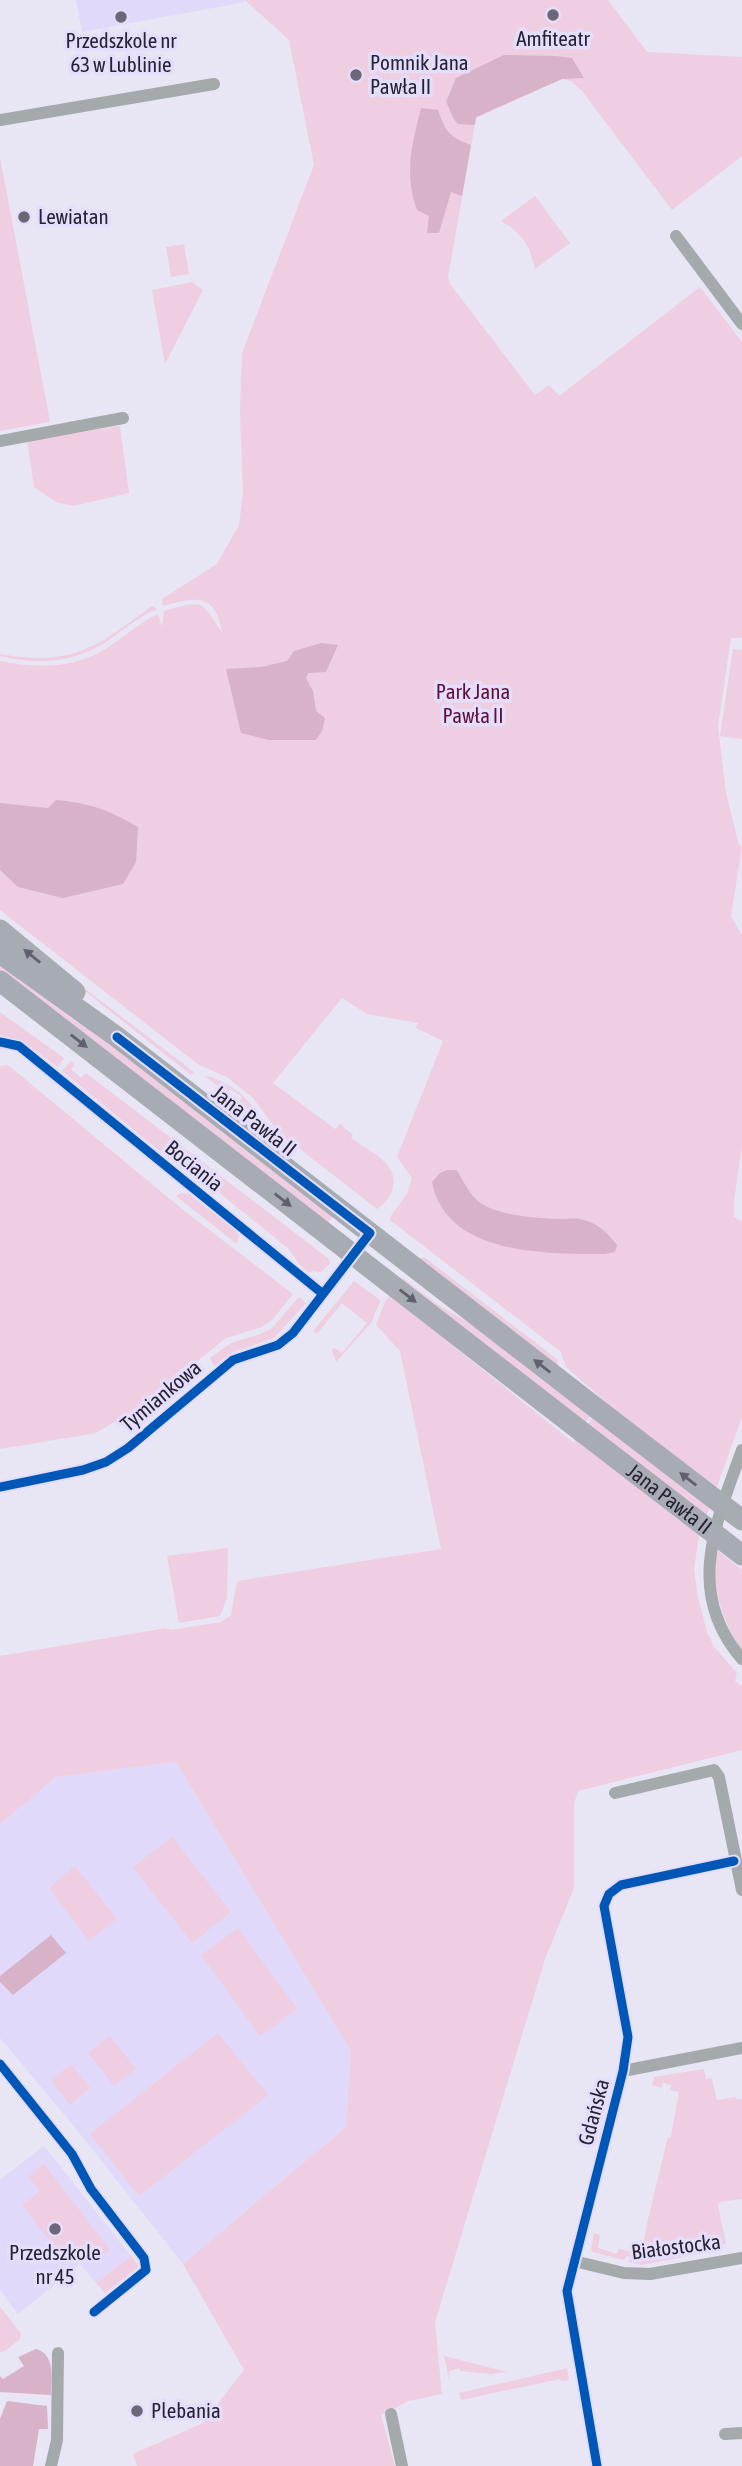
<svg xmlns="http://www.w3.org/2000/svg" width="742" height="2466" viewBox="0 0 742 2466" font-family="'Asap Condensed',sans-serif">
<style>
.built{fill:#e0d9f9}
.green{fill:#efcee1}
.forest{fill:#d8b2c7}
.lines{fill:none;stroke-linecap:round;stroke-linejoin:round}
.street{stroke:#a4aaac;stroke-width:12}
.primary{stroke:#a7acb2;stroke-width:21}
.primary-bridge{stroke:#a7acb2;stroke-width:21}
.cycleway-casing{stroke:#e4defc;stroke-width:13}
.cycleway{stroke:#0057b8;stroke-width:9}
.oneway{fill:#61616d}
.poi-dot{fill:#6b6778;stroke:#e4defc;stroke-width:2.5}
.labels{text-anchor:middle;stroke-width:7;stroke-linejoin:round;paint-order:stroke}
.poi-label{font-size:21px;fill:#272335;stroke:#e4defc}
.park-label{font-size:21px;fill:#5f0f39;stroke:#e4defc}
.street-label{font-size:21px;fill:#272335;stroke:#e4defc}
</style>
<rect width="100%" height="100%" fill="#e8e5f5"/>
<!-- built -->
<path class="built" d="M 76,0 L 245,0 L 245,2 L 82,32 Z
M 176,1762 L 351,2051 L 346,2127 L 183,2264 L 73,2125 L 0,2038 L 0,1824 L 56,1777 Z
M 44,2146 L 131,2256 L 96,2283 L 80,2264 L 18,2314 L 0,2290 L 0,2180 Z"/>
<!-- green -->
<path class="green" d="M 245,0 L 608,0 L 647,52 L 742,57 L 742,156 L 672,210 L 582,91 L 571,81 L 562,79 L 476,118 L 448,277 L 450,284 L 535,395 L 549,385 L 559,396 L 700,287 L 742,342 L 742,638 L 731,638 L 718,726 L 726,793 L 739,845 L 742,847 L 731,916 L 742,935 L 742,1145 L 734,1201 L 734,1217 L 742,1221 L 742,1417 L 699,1536 L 694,1569 L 698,1598 L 707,1632 L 714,1647 L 737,1673 L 735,1681 L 742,1686 L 742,1750 L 578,1791 L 574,1803 L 574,1888 L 545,1959 L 435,2322 L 442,2394 L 409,2401 L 381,2415 L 395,2466 L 137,2466 L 133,2454 L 203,2423 L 244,2370 L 183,2264 L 346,2127 L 351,2051 L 176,1762 L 56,1777 L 0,1824 L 0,1656 L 166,1628 L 170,1630 L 221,1622 L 231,1615 L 237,1581 L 441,1549 L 400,1351 L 376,1325 L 385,1302 L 390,1295 L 574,1443 L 605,1401 L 566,1367 L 561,1352 L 390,1220 L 390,1217 L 407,1194 L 412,1178 L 397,1157 L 443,1041 L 416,1028 L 418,1023 L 367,1014 L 342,998 L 273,1083 L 335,1129 L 340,1124 L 353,1135 L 351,1138 C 367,1150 399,1163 393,1187 C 391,1196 385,1204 377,1209 L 278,1132 L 253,1098 L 227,1077 L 199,1065 L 0,910 L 0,661 C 34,668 71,669 102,651 C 122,639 137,624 158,614 L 162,627 L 164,611 C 206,600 199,600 222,632 C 215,592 196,597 163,606 L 162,599 L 217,564 L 239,525 L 243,493 L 240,411 L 242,353 L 314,165 L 289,40 Z
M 0,157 L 50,422 L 0,431 Z
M 535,196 L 570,243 L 535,269 C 530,246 522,233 501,221 Z
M 184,244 L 189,274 L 171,277 L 166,247 Z
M 192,282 L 203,290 L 165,364 L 152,290 Z
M 120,426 L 129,493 L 73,506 L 56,502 L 34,487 L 27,440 Z
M 152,606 L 157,609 C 138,617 123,630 106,642 C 73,663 37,665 0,656 L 0,654 C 73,667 96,647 152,606 Z
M 733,649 L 742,650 L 742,739 L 720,736 Z
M 0,924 L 194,1072 L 191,1075 Z
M 0,964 L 84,1022 L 333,1216 L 327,1224 L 0,972 Z
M 0,1012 L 64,1058 L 58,1067 L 25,1043 L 0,1035 Z
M 71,1061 L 75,1065 L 71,1069 L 81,1078 L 86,1073 L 329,1259 L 330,1263 L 321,1272 L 312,1271 L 309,1273 L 299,1264 L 289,1249 L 191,1170 L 179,1167 L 62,1071 Z
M 8,1065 L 182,1209 L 293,1294 L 273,1319 L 262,1327 L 226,1338 L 144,1404 L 96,1433 L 0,1449 L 0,1066 Z
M 205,1076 C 227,1079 253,1101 262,1121 L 238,1103 L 242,1097 L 231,1089 L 226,1093 Z
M 181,1193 L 189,1194 L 235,1230 L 239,1235 L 237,1244 L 176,1196 Z
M 424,1257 L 557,1359 L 560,1369 L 418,1259 Z
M 403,1278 L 437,1304 L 484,1332 L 591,1415 L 584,1424 L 400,1281 Z
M 354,1281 L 379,1299 L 380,1302 L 371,1323 L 336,1362 L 332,1350 L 334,1348 L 342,1353 L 367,1323 L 342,1303 L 317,1334 L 313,1331 Z
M 299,1297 L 306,1303 L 274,1338 L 233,1352 L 214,1366 L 210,1358 L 231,1343 L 261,1334 L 272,1328 Z
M 228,1548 L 227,1598 L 220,1616 L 179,1623 L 167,1556 Z
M 717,1550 L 742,1570 L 742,1650 C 721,1620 711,1586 717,1550 Z
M 172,1837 L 231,1912 L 192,1943 L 133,1867 Z
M 75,1866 L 117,1919 L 89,1941 L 49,1888 Z
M 238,1928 L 297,2009 L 260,2036 L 201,1955 Z
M 218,2033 L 268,2095 L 139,2196 L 90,2134 Z
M 110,2036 L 136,2069 L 114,2086 L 88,2053 Z
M 71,2064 L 90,2088 L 70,2105 L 51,2081 Z
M 704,2069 L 706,2079 L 712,2078 L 717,2100 L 736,2097 L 737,2099 L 742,2099 L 742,2199 L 720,2202 L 718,2205 L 726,2244 L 709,2248 L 710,2252 L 641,2265 L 629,2262 L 630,2257 L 626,2256 L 624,2260 L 593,2252 L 591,2249 L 594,2233 L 600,2235 L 598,2248 L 617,2254 L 619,2249 L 639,2253 L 643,2250 L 647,2223 L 668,2137 L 671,2137 L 679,2092 L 670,2090 L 671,2085 L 663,2083 L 661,2088 L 652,2085 L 654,2077 Z
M 44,2164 L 110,2250 L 95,2262 L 84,2248 L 66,2262 L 22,2205 L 40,2191 L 28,2176 Z
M 131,2256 L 138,2265 L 137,2268 L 105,2293 L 96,2283 Z
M 0,2307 L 21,2333 L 20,2339 L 5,2351 L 0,2352 Z
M 444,2356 L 507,2372 L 492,2374 L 460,2371 L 459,2368 L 449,2371 L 450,2383 Z
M 567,2368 L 569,2380 L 561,2381 L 560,2379 L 461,2400 L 459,2393 Z"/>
<!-- forest -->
<path class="forest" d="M 504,55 L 556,56 L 572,58 L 584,78 L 562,79 L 476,117 L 475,125 L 458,124 C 451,117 451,110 446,102 L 456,78 Z
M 421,108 L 438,110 C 446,132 449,137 471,145 L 462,196 L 451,192 L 439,233 L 427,233 L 429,216 L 417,210 C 404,174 412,143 421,108 Z
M 321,643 L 338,645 L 326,672 L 308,673 L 306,678 L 313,691 L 316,711 L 325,718 L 322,731 L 316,740 L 269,740 L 241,733 L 226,669 L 261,667 L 287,661 L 294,651 Z
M 56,800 C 90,803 109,810 138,827 L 136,862 L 123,884 L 63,898 L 18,887 L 0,870 L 0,803 L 48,808 Z
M 447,1170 L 457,1170 C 463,1181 470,1195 479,1202 C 498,1216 537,1218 560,1219 C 570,1219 577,1217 587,1221 C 600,1225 609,1235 617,1245 L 615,1252 L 605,1254 C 548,1254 446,1256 432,1182 L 440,1173 Z
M 51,1935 L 66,1953 L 13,1995 L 0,1982 L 0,1976 Z
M 36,2349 C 56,2355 51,2378 51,2395 L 0,2392 L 0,2376 L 3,2379 L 24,2366 L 18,2357 Z
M 7,2401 L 47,2406 L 48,2429 L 39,2429 L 33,2466 L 0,2466 L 0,2419 Z"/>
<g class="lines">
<!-- street -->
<path class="street" d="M 0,120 L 214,84
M 676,236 L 742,324
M 0,441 L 123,418
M 0,1042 L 19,1046 L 323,1294 L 370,1233
M 742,1450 C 716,1522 684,1593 742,1659
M 0,1487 L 83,1470 L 106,1462 L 128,1448 L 233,1360 L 278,1345 L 293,1333 L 323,1294
M 615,1793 L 714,1770 L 719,1777 L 742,1890
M 623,2071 L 742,2048
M 574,2261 L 624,2273 L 650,2274 L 742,2258
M 391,2414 L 402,2466
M 725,2434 L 742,2433
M 51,2466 L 57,2440 L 58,2353
M 597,2466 L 567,2291 L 623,2071 L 628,2037 L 604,1906 L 609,1894 L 621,1885 L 734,1861"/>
<!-- primary -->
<path class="primary" d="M 0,930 L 75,992
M 0,953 L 117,1037 L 596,1408
M 0,981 L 582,1432"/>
<!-- primary-bridge -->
<g class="primary-bridge">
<path d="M 596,1408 L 742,1520"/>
<path id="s1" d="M 582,1432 L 742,1555"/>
</g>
<!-- cycleway casing -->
<g class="cycleway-casing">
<path id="cycleway" d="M 0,1042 L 19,1046 L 323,1294 L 370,1233 L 117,1037
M 0,1487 L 83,1470 L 106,1462 L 128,1448 L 233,1360 L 278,1345 L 293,1333 L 323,1294
M 0,2064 L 72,2154 L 91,2189 L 144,2258 L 146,2270 L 94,2312
M 597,2466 L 567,2291 L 623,2071 L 628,2037 L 604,1906 L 609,1894 L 621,1885 L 734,1861"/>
</g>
<!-- cycleway -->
<use href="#cycleway" class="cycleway"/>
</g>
<!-- one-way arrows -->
<defs><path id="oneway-solid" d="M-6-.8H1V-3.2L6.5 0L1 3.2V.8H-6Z" transform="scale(1.75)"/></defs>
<g class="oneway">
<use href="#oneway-solid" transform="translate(32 956) rotate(-141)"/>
<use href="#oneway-solid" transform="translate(79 1041) rotate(38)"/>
<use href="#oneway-solid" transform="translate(283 1200) rotate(38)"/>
<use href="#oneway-solid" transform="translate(408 1296) rotate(38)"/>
<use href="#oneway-solid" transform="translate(542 1366) rotate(-142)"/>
<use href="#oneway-solid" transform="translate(688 1479) rotate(-142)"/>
</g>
<!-- markers -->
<g class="poi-dot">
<circle cx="553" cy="15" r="7"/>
<circle cx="121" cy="17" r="7"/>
<circle cx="356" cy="75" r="7"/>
<circle cx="24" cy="217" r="7"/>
<circle cx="55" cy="2229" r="7"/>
<circle cx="137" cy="2411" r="7"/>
</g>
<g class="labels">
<!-- poi labels -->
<g class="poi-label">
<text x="553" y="46">Amfiteatr</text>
<text x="121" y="48">Przedszkole nr<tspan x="121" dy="24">63 w Lublinie</tspan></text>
<text x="370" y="70" text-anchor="start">Pomnik Jana<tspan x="370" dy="24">Pawła II</tspan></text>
<text x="38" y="224" text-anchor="start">Lewiatan</text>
<text x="55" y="2260">Przedszkole<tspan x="55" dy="24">nr 45</tspan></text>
<text x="151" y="2418" text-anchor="start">Plebania</text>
</g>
<!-- park labels -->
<g class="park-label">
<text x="473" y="699">Park Jana<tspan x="473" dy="24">Pawła II</tspan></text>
</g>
<!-- street labels -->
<g class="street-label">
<text transform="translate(254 1121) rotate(38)" y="7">Jana Pawła II</text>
<text transform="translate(194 1166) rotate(39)" y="7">Bociania</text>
<text transform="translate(161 1396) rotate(-40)" y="7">Tymiankowa</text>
<text dy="7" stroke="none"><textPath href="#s1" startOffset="110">Jana Pawła II</textPath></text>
<text transform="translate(594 2112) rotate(-75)" y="7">Gdańska</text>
<text transform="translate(676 2247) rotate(-7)" y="7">Białostocka</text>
</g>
</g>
</svg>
